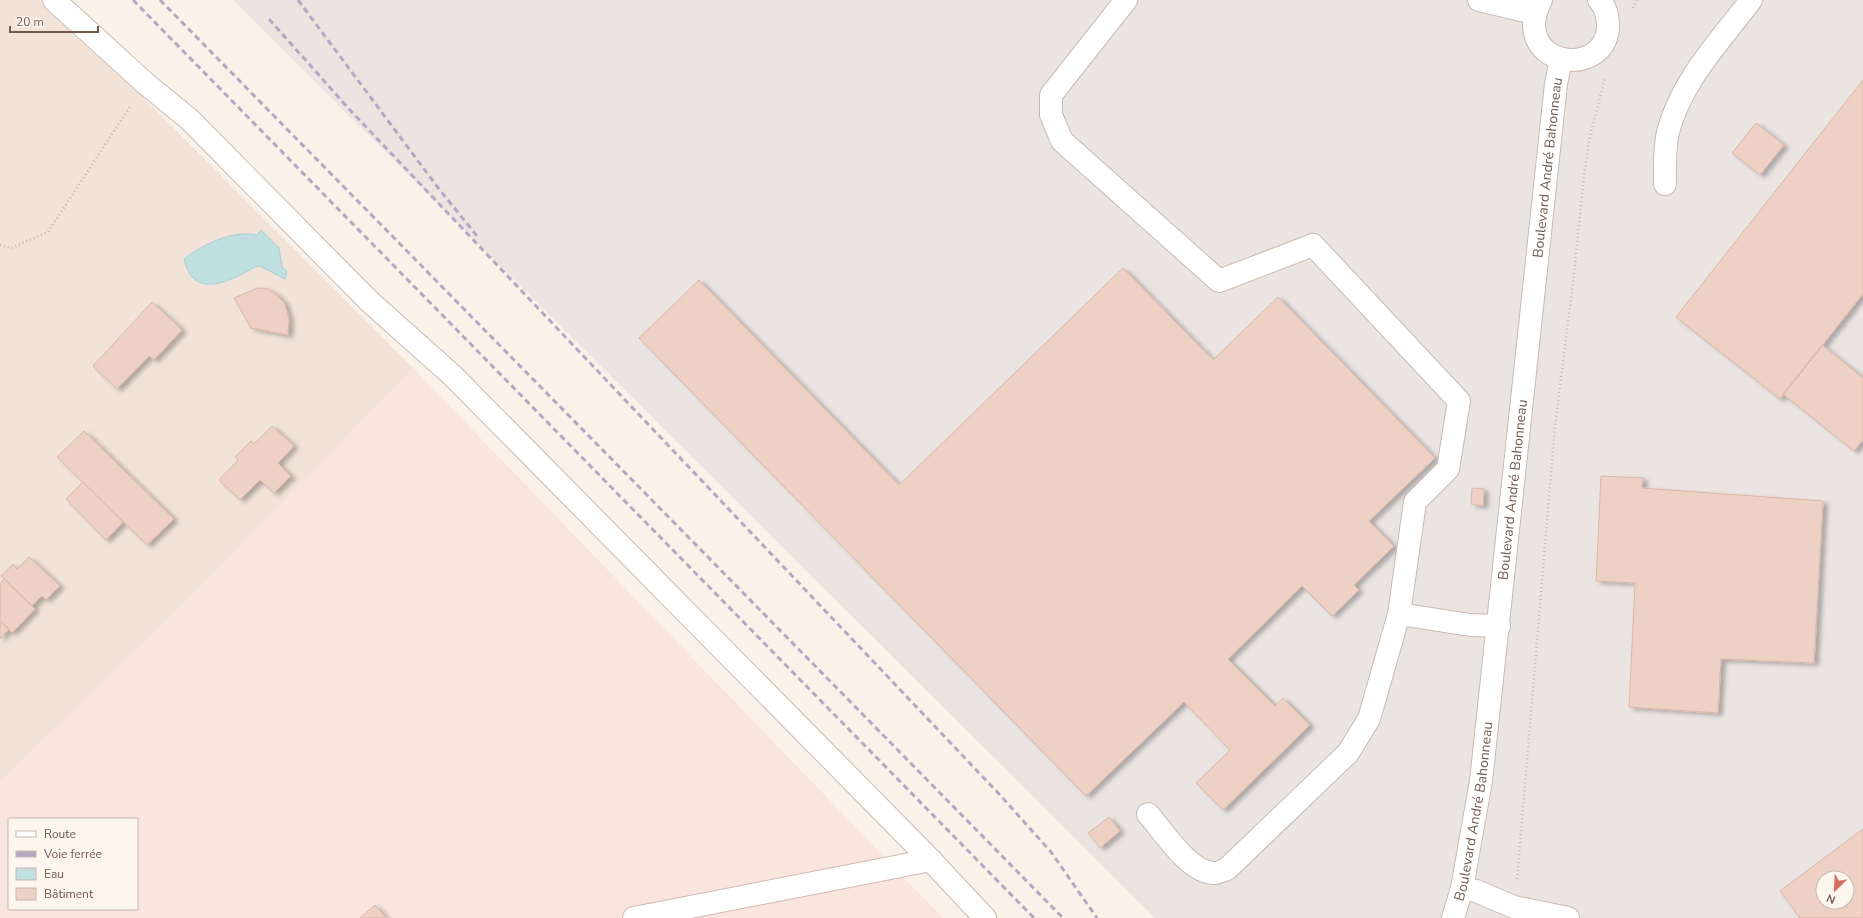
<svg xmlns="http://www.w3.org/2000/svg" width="1863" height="918" viewBox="0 0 1863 918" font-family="'Nunito Sans',sans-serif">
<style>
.residential{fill:#f1e3d8}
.commercial{fill:#f9e4de;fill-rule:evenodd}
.industrial{fill:#ebe5e2;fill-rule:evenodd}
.water{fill:#c0dfe1;stroke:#a7cfd2}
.building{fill:#ecd1c4;stroke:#ddb6a6;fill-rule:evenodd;filter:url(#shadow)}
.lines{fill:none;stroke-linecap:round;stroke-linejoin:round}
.minor-casing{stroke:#cbbab0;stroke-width:24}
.path{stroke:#d1b4a7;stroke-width:2.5;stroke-dasharray:1 3;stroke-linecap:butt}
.minor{stroke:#fff;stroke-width:22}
.rail{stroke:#b4a8c3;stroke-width:3;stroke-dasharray:6 4;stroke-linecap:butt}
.labels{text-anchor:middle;stroke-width:4;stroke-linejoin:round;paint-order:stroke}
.street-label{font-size:14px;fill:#715950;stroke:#fdf6ef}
</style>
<defs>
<filter id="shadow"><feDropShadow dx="4.5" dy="2.5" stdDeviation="2" flood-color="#0004"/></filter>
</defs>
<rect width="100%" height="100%" fill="#faf2e9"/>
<!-- residential -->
<path class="residential" d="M 0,0 L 46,0 L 413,368 L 187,601 L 0,781 Z"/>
<!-- commercial -->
<path class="commercial" d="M 413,368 L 943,918 L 0,918 L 0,781 L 187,601 ZM 9,819 L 137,819 L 137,909 L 9,909 Z"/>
<!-- industrial -->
<path class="industrial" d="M 233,0 L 1863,0 L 1863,918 L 1155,918 ZM 1823,878 L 1847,878 L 1847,902 L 1823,902 Z"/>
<!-- water -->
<path class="water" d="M 261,230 L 279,248 L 282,267 L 287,271 L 285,279 L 260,266 L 255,267 C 231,280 194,302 184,259 C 204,244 232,230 257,235 Z"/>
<!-- building -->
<path class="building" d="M 1863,80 L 1863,294 L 1780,399 L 1676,317 Z
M 1756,123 L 1784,145 L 1760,175 L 1732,153 Z
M 1123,268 L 1213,360 L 1278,297 L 1435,458 L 1369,521 L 1394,546 L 1354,585 L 1359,590 L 1332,616 L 1302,586 L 1228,659 L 1275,706 L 1283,698 L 1310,725 L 1223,810 L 1196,783 L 1230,750 L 1184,702 L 1086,796 L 639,338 L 699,280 L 899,485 Z
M 258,288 L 268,289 L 278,296 L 285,304 L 289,319 L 288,335 L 251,328 L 234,298 Z
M 152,302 L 182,330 L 154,360 L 149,356 L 117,389 L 93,366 Z
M 1822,345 L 1863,378 L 1863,440 L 1854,451 L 1783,394 Z
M 272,426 L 294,446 L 278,463 L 291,476 L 274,493 L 260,480 L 240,500 L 219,480 L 238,460 L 235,457 L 251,441 L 254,444 Z
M 84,431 L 174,519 L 147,545 L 57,457 Z
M 1601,476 L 1643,478 L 1642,488 L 1823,501 L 1814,663 L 1721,659 L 1718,713 L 1629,707 L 1635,583 L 1596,581 Z
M 83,482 L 123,522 L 106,540 L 66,499 Z
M 1472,488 L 1484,489 L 1483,506 L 1471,504 Z
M 29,557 L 60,586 L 46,600 L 42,596 L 32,606 L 1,576 L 13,564 L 17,569 Z
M 4,579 L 35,609 L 12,633 L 0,621 L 0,584 Z
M 0,621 L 9,629 L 0,639 Z
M 1109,817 L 1120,831 L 1100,848 L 1088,833 Z
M 1863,829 L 1863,918 L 1800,918 L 1780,891 ZM 1823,878 L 1847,878 L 1847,902 L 1823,902 Z
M 375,905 L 386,918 L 360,918 Z"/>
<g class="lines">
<!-- minor casing -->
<g class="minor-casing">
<g id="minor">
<path d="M 54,0 L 145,83 L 189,119 L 369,301 L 453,376 L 923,852 L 985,918"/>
<path d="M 1126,0 L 1051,95 L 1051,115 L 1062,141 L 1219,281 L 1313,245 L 1459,401 L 1448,469 L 1415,502 L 1399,614 L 1369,719 L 1348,753 L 1227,869 C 1223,870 1219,873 1215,873 C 1191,875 1163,831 1148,814"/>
<path d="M 1479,0 L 1534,13"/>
<path d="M 1541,0 C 1508,65 1604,81 1608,28 C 1608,18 1607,8 1599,0"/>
<path d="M 1665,184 C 1665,166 1664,149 1668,132 C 1681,81 1721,40 1751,0"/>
<path d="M 1399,614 L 1470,625 L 1499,626"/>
<path d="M 1462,888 L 1476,891 L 1514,907 L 1568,918"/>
<path d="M 634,918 L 931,860"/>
<path id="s1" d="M 1453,918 L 1462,888 L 1481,781 L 1556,84 L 1561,60"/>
</g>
</g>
<!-- path -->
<path class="path" d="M 1633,8 L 1637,0
M 0,245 L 11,248 L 48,232 L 131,105
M 1517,879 L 1555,426 L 1573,283 L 1584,175 L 1590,136 L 1605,78"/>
<!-- minor -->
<use href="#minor" class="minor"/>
<!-- rail -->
<path class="rail" d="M 133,0 L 1034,918
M 160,0 L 1063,918
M 298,0 L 439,189 L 477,236
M 269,19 L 349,109 L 1000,795 L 1051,852 L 1097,918"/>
</g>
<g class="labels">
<!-- street labels -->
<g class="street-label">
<text dy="5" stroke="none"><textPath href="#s1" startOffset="757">Boulevard André Bahonneau</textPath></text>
<text dy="5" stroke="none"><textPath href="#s1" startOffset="433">Boulevard André Bahonneau</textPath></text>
<text dy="5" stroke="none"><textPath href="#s1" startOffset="109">Boulevard André Bahonneau</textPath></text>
</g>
</g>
<!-- legend -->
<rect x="8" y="818" width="130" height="92" fill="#fdf6ef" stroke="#c5b7af"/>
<rect x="16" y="831" width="20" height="6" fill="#ffffff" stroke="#c5b7af"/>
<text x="44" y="838" font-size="12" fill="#715950">Route</text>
<rect x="16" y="851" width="20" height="6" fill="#b4a8c3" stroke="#c5b7af"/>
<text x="44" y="858" font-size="12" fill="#715950">Voie ferrée</text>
<rect x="16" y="868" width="20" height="12" fill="#c0dfe1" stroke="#c5b7af"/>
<text x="44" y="878" font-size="12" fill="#715950">Eau</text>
<rect x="16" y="888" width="20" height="12" fill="#ecd1c4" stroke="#c5b7af"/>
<text x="44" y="898" font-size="12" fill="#715950">Bâtiment</text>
<!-- north arrow -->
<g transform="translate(1835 890) rotate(204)"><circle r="19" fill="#fdf6ef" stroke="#c5b7af"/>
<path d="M0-3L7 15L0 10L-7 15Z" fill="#d56e5d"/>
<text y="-6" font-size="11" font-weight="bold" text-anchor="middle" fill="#715950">N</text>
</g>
<!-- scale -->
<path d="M10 26v6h88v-6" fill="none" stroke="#715950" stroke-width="2"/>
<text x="16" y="26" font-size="12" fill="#715950" stroke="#fdf6ef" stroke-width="3" paint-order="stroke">20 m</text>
</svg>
